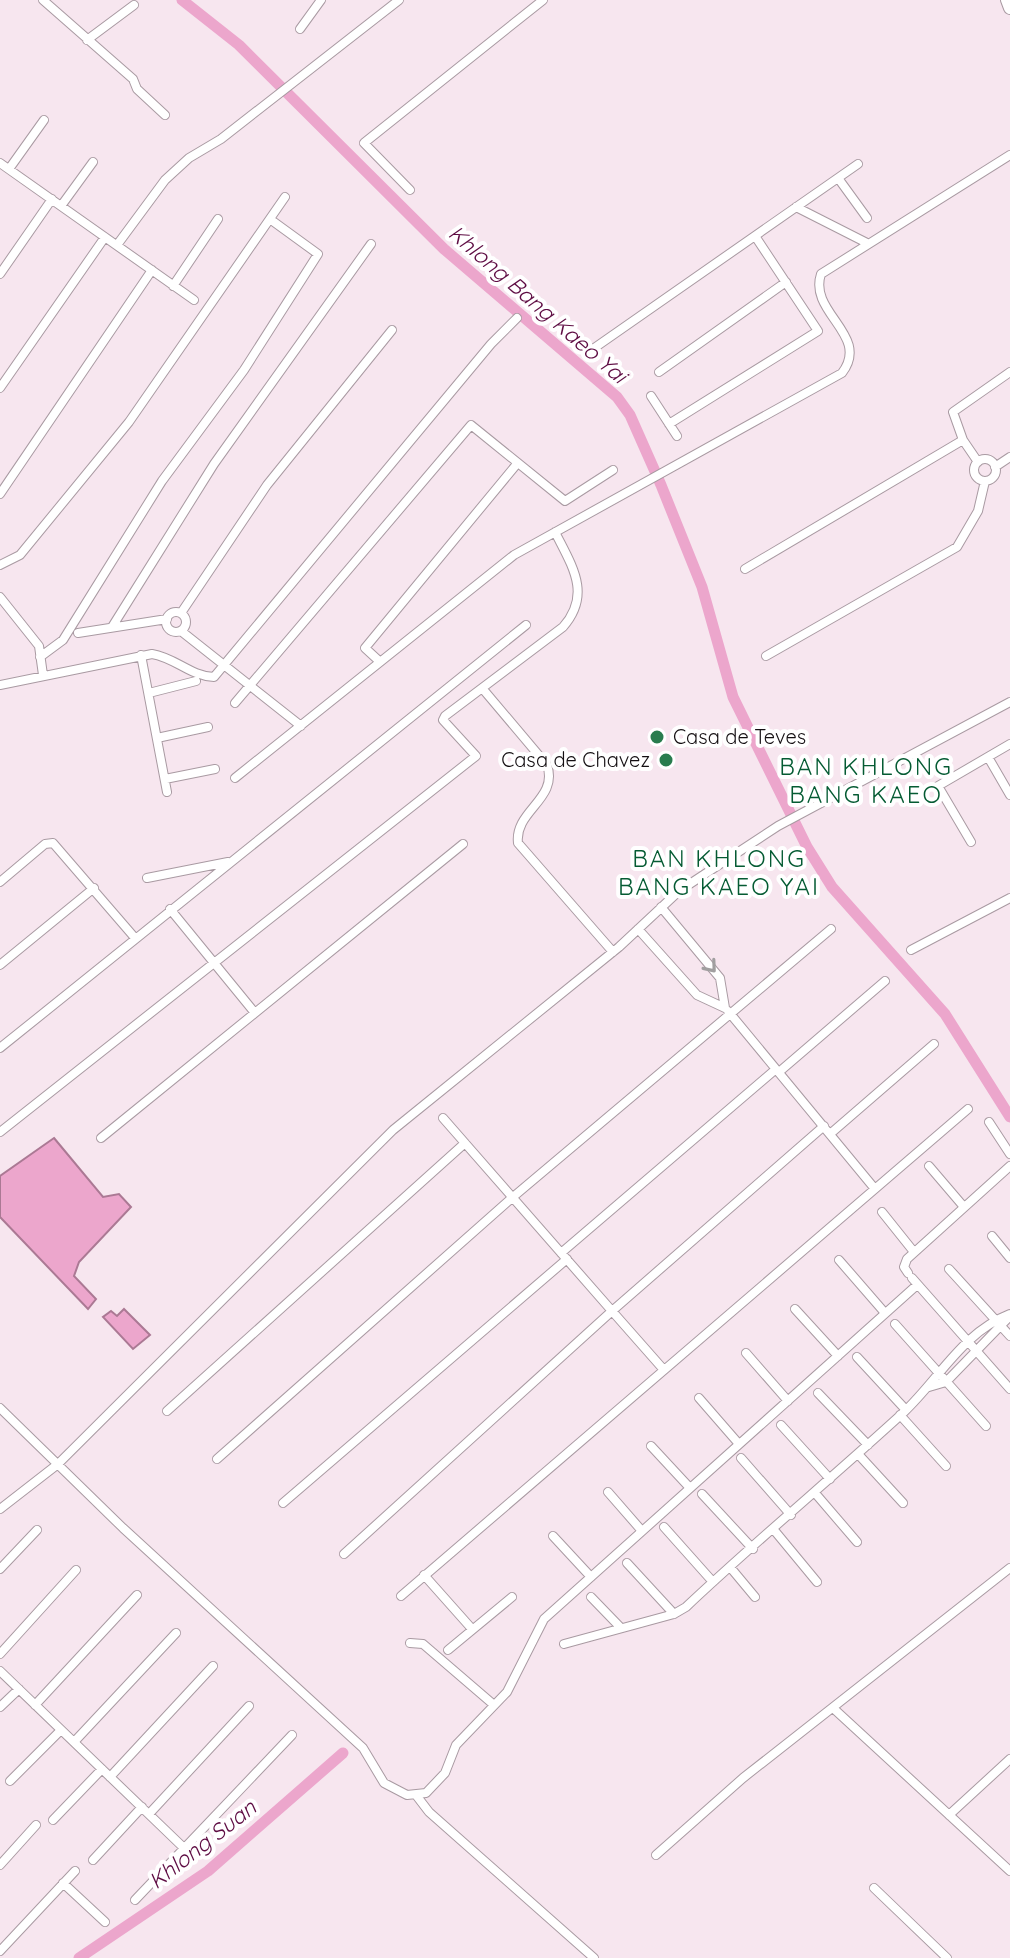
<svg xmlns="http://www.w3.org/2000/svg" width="1010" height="1958" viewBox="0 0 1010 1958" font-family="Quicksand,sans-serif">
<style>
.water{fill:#eca6cc;stroke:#ab7994;stroke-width:2}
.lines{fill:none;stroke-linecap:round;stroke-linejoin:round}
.canal{stroke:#eca6cc;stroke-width:11}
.street-casing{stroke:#a99aa2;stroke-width:10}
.secondary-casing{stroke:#a99aa2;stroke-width:14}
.street{stroke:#fff;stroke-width:8}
.secondary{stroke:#fff;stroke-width:12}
.oneway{stroke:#a19fa0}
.poi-dot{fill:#297c4e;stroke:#fff;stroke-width:3}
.labels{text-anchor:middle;stroke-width:8;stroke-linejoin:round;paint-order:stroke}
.poi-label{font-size:20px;fill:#140f12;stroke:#fff;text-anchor:start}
.water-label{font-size:22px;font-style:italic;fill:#5e0c43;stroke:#fff}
.quarter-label{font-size:24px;letter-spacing:2px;fill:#055b33;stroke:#fff}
</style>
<rect width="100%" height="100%" fill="#f7e6ef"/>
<!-- water -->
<path class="water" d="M 54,1138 L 103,1197 L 119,1194 L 131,1207 L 79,1262 L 74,1276 L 96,1299 L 88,1309 L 0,1217 L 0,1176 Z
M 124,1309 L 150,1335 L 133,1349 L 103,1317 L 111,1311 L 117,1316 Z"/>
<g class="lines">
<!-- canal -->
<path class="canal" d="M 182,0 L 239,45 L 444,249 L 617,397 L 630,415 L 661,485 L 702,587 L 733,697 L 807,847 L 832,887 L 945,1014 L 1010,1117
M 79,1958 L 208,1871 L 343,1753"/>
<!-- street casing -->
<g class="street-casing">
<path id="street" d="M 43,0 L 133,79 L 137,89 L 165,115
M 300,29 L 321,0
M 87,40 L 134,5
M 0,163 L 194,300
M 9,169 L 44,120
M 838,178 L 867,218
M 410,190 L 364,143 L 543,0
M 61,206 L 93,162
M 796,207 L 867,243
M 117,245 L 165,180 L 189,158 L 221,139 L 399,0
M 0,274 L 52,199
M 173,286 L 218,219
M 590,351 L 858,164
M 659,372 L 786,282
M 0,388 L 105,237
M 651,396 L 677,436
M 669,424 L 818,331 L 755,236
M974 470a11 11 0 1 1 22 0a11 11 0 1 1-22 0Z
M 978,462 L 963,440 L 953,412 L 1010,372
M 995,467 L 1010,457
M 0,494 L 152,270
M 0,565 L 20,555 L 129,422 L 285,197
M 745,569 L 963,440
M 0,597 L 39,646 L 43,675
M166 622a10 10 0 1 1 20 0a10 10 0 1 1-20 0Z
M 181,613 L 267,485 L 392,330
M 112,627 L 214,464 L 371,244
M 181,631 L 301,726
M 78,633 L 167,619
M 141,655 L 167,792
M 766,656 L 957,547 L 978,511 L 985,481
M 40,657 L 63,640 L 162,481 L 244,370 L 318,254 L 274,222
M 378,660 L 365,648 L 516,465
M 0,685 L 152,654 C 176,658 190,676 214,677 L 491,344 L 517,318
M 482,688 L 547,765 C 559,799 514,811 518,843 L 613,952
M 149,693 L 196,681
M 235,703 L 471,425 L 565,501 L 613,470
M 157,738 L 208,727
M 988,757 L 1010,795
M 235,778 L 514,555 L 842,373 C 871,335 808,313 821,274 L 1010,155
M 165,779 L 215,769
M 971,842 L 938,786 L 1010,744
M 147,878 L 228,862
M 0,882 L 45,844 L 53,843 L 135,938
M 170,909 L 255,1013
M 638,929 L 697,995 L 725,1008 L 720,978 L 661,907
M 911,950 L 1010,898
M 0,965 L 94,888
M 728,1011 L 875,1189
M 0,1048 L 526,625
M 779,1072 L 885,981
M 989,1122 L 1010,1154
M 0,1132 L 476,756 L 443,720 L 445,716 L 563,627 C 592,594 572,566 555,532
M 830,1134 L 934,1044
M 101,1138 L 463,844
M 929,1166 L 964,1207
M 882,1212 L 914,1252
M 992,1236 L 1010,1258
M 561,1253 L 776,1069
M 839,1260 L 885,1313
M 949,1269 L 1010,1336
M 908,1273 L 904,1267 L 907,1259 L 1010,1166
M 912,1278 L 1010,1389
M 795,1309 L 838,1356
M 895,1324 L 986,1426
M 746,1353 L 788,1401
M 857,1357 L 906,1410
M 664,1370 L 612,1311 L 824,1126
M 929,1387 L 946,1382 L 1010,1316
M 818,1393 L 868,1445
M 699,1398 L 739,1444
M 0,1408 L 123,1528 L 363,1748 L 384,1783 L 407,1795 L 426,1793 L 445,1773 L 456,1745 L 507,1692 L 544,1619 L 917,1285
M 167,1411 L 465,1143
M 900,1415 L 946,1466
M 781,1425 L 830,1479
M 651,1446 L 690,1488
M 858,1454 L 903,1503
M 741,1458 L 791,1515
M 217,1459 L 513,1197 L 831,929
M 608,1492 L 642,1531
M 815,1493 L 857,1542
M 702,1494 L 753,1549
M 283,1503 L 567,1259
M 0,1509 L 58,1464 L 393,1130 L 619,947 L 679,891 L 778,826 L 1010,702
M 664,1527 L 713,1582
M 774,1530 L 817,1582
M 553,1536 L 591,1577
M 344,1554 L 612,1311 L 443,1118
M 627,1563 L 674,1614
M 730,1567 L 755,1597
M 0,1569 L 37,1530
M 424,1575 L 472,1629
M 401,1596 L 968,1109
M 591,1597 L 621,1628
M 410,1643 L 423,1644 L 494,1705
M 564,1644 L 674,1614 L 686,1607 C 757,1540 832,1478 904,1412 C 939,1379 963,1332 1010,1314
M 448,1650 L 512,1597
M 0,1654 L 76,1570
M 0,1671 L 185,1849
M 35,1705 L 137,1595
M 0,1707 L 19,1689
M 833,1708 L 1010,1871
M 74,1742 L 176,1633
M 110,1777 L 213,1666
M 10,1781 L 61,1730
M 416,1795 L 429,1812 L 594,1958
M 149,1814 L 249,1706
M 949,1815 L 1010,1759
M 53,1820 L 102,1769
M 656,1855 L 743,1778 L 1010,1568
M 93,1860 L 142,1807
M 0,1865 L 36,1825
M 63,1883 L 105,1922
M 874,1888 L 947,1958
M 135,1900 L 292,1735
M 0,1951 L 75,1871"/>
</g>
<!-- secondary casing -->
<g class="secondary-casing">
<path id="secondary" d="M 1007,0 L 1010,8"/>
</g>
<!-- street -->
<use href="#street" class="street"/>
<!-- secondary -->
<use href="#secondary" class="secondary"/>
</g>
<!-- one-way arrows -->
<defs><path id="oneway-chevron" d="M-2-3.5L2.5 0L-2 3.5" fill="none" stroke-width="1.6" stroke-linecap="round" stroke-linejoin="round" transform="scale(2)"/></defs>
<use class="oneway" href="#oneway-chevron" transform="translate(711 967) rotate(50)"/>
<!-- markers -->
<g class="poi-dot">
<circle cx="657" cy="737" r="8"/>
<circle cx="666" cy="760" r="8"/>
</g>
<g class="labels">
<!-- poi labels -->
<g class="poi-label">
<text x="673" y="744">Casa de Teves</text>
<text x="650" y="767" text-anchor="end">Casa de Chavez</text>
</g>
<!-- water labels -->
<g class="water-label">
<text transform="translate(538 304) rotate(41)" y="8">Khlong Bang Kaeo Yai</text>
<text transform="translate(202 1844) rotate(-38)" y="8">Khlong Suan</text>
</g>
<!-- quarter labels -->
<g class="quarter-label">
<text x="866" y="775">BAN KHLONG<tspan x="866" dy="28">BANG KAEO</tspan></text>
<text x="719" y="867">BAN KHLONG<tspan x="719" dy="28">BANG KAEO YAI</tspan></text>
</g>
</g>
</svg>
